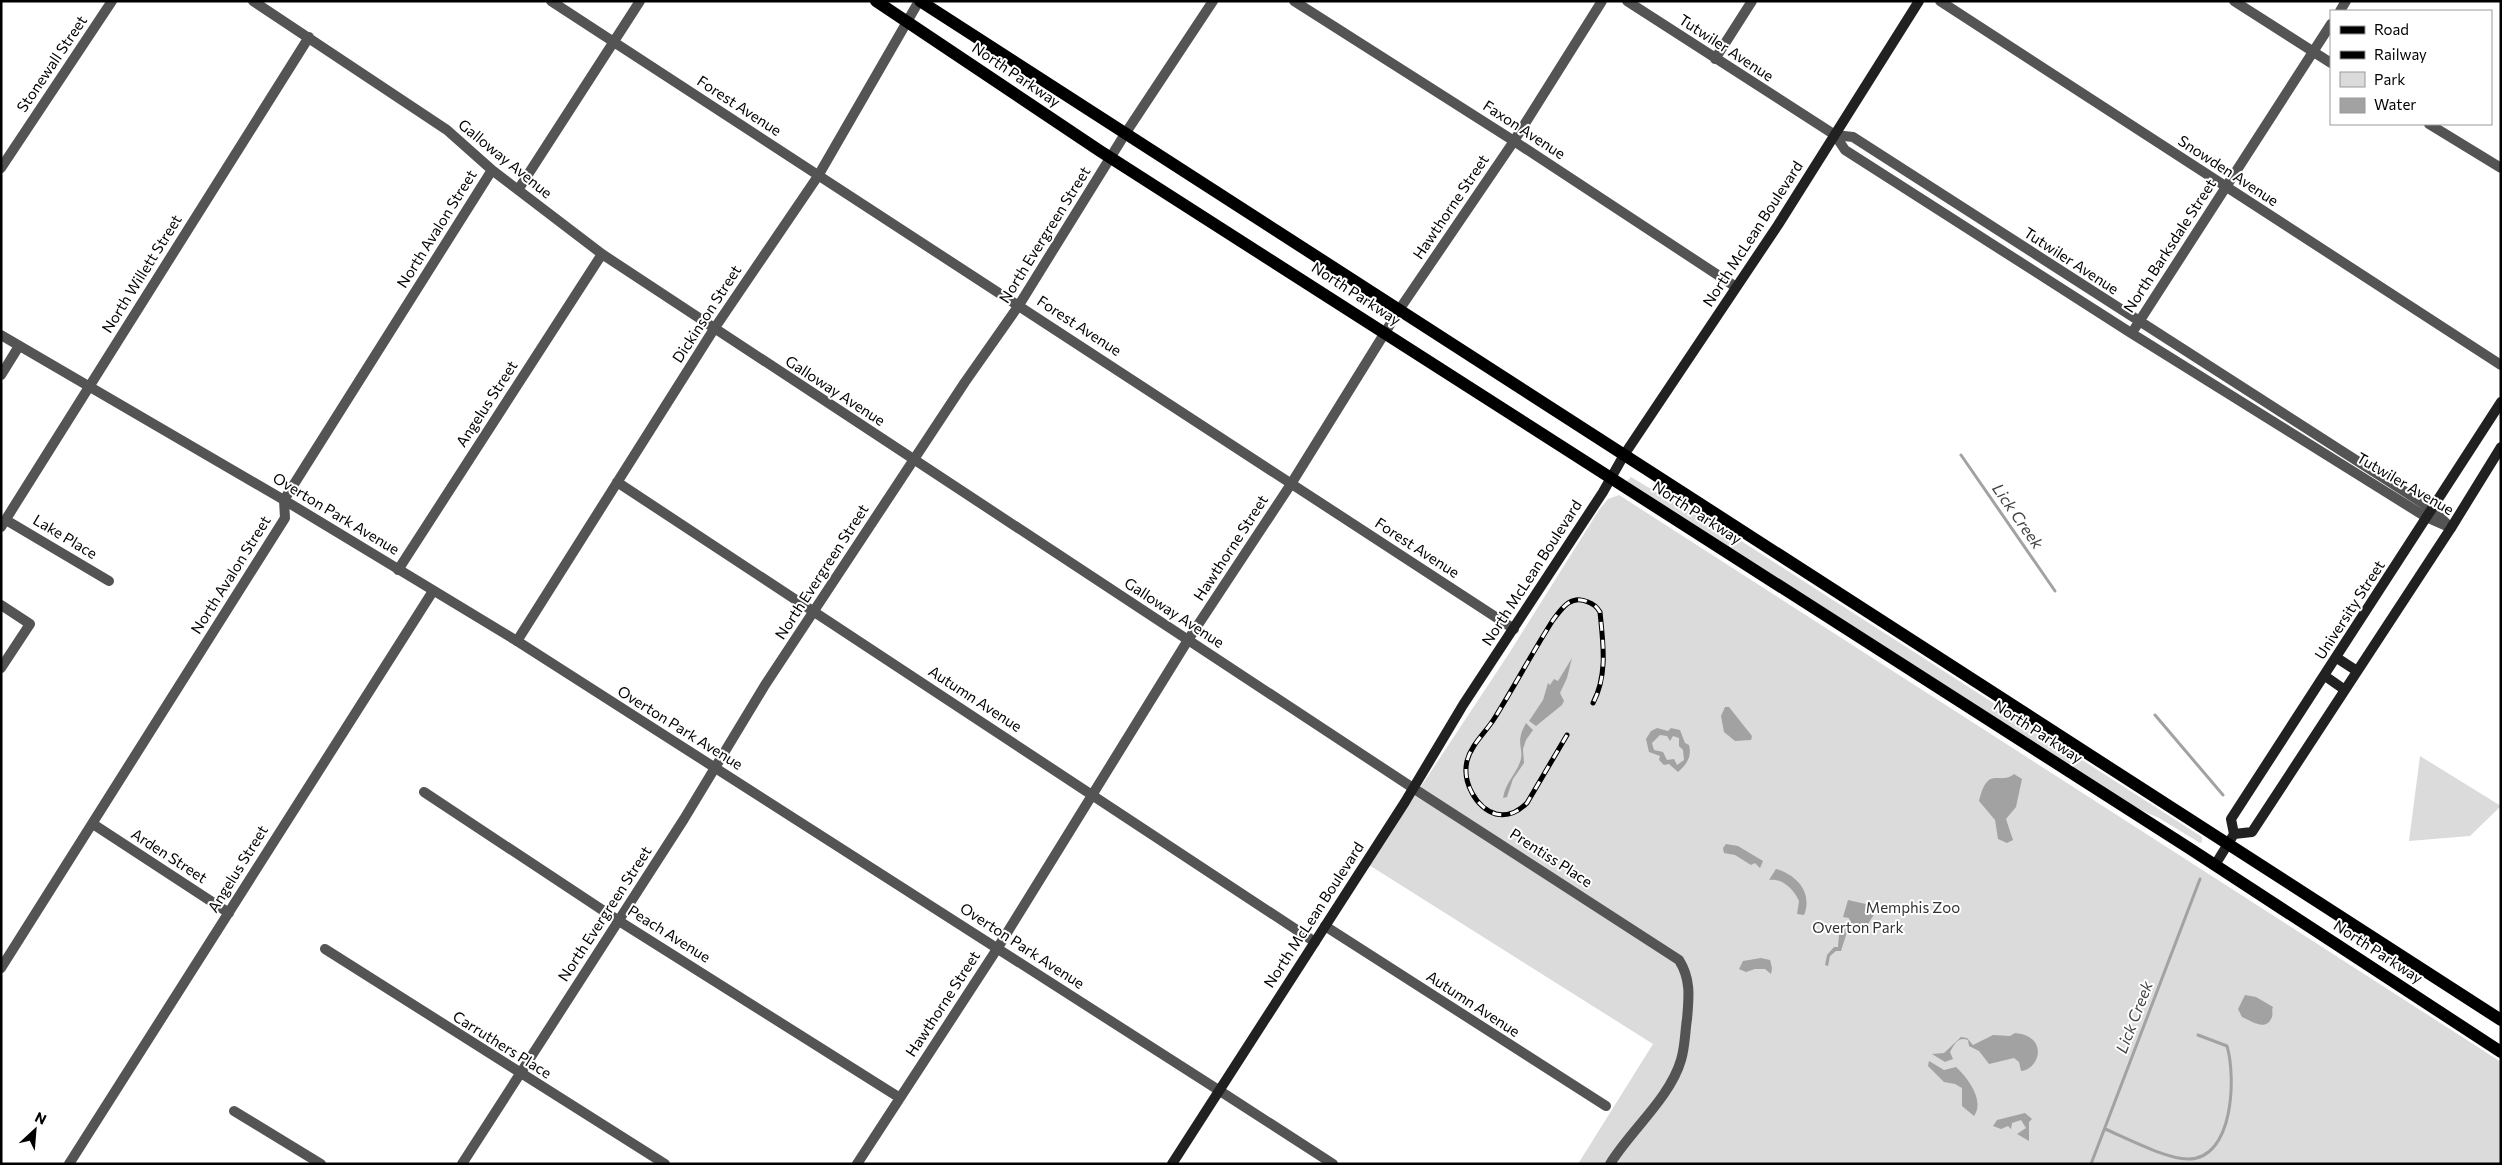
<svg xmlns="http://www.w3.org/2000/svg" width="2502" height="1165" viewBox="0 0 2502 1165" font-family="Commissioner,sans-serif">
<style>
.green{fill:#dbdbdb}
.water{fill:#a2a2a2;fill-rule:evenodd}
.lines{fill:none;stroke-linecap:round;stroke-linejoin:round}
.stream{stroke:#a2a2a2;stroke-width:3}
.minor{stroke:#545454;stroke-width:10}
.tertiary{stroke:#545454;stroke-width:10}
.secondary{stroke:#212121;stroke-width:10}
.primary{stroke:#000;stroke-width:12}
.rail-casing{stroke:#000;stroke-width:5}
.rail{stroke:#fff;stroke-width:3;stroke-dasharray:9;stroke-linecap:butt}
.labels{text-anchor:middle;stroke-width:4;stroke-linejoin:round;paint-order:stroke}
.street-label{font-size:15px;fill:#000;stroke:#fff}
.park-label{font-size:15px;fill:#323232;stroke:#fff}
.water-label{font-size:16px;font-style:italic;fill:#434343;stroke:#fff}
</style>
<rect width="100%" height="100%" fill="#fff"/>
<!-- green -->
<path class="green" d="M 1631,477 L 1661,495 L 1696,512 L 2202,837 L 2202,842 L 2200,843 L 2159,818 L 2134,807 L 1627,481 Z
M 1619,495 L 2501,1062 L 2501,1164 L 1578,1164 L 1653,1044 L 1369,865 L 1508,655 L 1599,510 L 1608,499 Z
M 2420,756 L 2501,806 L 2470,836 L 2409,841 Z"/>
<!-- water -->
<path class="water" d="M 1572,658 L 1567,678 L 1560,693 L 1564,701 L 1562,705 L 1536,726 L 1529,721 L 1543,700 L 1548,683 L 1550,685 L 1554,679 L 1558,681 Z
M 1725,707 L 1729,707 L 1752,736 L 1751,740 L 1735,741 L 1724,732 L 1721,716 Z
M 1526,723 L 1533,730 L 1526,740 L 1523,749 L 1524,763 L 1513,779 L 1507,797 L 1503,798 C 1505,783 1516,774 1520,762 C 1525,748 1514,744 1526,723 Z
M 1657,728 L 1668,731 L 1671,728 L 1680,730 L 1685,743 L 1689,745 C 1692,757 1687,764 1678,772 L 1669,764 L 1664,765 L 1659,760 L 1660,756 L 1649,752 L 1646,739 L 1651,731 ZM 1660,735 L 1667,736 L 1670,741 L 1673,736 L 1679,738 L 1679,746 L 1683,750 L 1684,760 L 1677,765 L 1674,759 L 1667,760 L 1663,752 L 1654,750 L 1652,743 Z
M 2014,774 L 2022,779 L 2016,807 L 2006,819 L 2013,840 L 2007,843 L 1998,839 L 1995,820 L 1979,801 C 1988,764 1999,786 2014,774 Z
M 1726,844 L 1738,846 L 1763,861 L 1760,868 L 1755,863 L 1751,865 L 1735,855 L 1724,853 L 1723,848 Z
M 1776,869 C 1797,875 1813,893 1804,915 L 1797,914 L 1799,901 C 1794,890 1783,878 1769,880 Z
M 1848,900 L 1879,907 L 1866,927 L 1857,926 L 1847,932 L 1841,951 L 1836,951 L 1830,956 L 1828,966 L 1825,965 L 1827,955 L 1834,947 L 1838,947 L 1839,935 L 1850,923 L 1849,918 L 1843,917 Z
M 1761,958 L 1770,960 L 1772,968 L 1771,974 L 1765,969 L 1755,969 L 1746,972 L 1739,969 L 1743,961 Z
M 2245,995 L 2256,997 L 2273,1007 C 2271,1011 2274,1015 2271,1019 C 2265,1031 2251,1021 2242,1017 L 2238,1009 Z
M 2015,1033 C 2049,1036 2040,1069 2021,1071 L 2019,1062 L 2014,1058 L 1989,1064 L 1979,1051 L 1969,1046 L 1968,1040 C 1958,1036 1954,1045 1950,1052 L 1953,1059 L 1945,1062 L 1932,1054 L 1944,1053 L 1961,1037 L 1967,1038 L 1973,1045 L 1993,1035 L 2010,1036 Z
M 1929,1061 L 1944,1070 L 1956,1067 C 1968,1078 1985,1101 1974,1116 L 1962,1106 L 1962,1088 L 1955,1084 L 1944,1082 L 1928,1066 Z
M 2025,1113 L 2032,1119 L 2029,1122 L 2029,1141 L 2017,1134 L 2026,1128 L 2021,1120 L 2012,1123 L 2011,1129 L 2008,1126 L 2001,1129 L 1993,1126 L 1997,1120 Z"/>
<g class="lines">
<!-- stream -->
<path class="stream" d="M 1961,455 L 2055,591
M 2155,715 L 2223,795
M 2105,1129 C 2126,1138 2166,1159 2188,1159 C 2234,1159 2236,1077 2227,1046 L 2198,1035
M 2091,1164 L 2200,879"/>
<!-- minor -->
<path class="minor" d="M 253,1 L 447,130 L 492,170 L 602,254 L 1413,788 L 1679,960 C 1691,979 1689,997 1687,1019 C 1685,1032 1685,1047 1681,1060 C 1670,1098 1630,1131 1610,1164
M 551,1 L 1514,629
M 1294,1 L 1514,141 L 1736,287
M 1627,1 L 1835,135 L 1845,150 L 2131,333 L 2426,517 L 2451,528
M 1940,1 L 2501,365
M 2234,1 L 2331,63
M 2340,11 L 2346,1
M 1715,59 L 1752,1
M 2429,124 L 2501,168
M 1835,135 L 1853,137 L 2432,509 L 2446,523
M 1,168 L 112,1
M 518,190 L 640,1
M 2135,328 L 2331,24
M 1,375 L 19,346
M 617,482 L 1315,942
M 6,520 L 109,581
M 1,527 L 309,37
M 398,570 L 602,254
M 1,605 L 30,624 L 1,668
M 517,641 L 714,329 L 818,176 L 919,1
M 424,792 L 619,921 L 900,1098
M 93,824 L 229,913
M 1325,926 L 1606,1106
M 325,949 L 665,1164
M 1,968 L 285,518 L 284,500 L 492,170
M 1220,1091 L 1333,1164
M 234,1111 L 321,1164
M 69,1164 L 433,591
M 857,1164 L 997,949 L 1188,640 L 1291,484 L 1399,310 L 1514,141 L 1602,1"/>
<!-- tertiary -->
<path class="tertiary" d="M 1,335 L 284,500 L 517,641 L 1220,1091
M 462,1164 L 684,819 L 765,685 L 965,382 L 1019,305 L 1125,134 L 1213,1"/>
<!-- secondary -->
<path class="secondary" d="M 2337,658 L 2357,671
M 2325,676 L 2345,690
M 2234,834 L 2252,832 L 2451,528 L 2501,447
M 2215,865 L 2234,834 L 2231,819 L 2501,402
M 1172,1164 L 1405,802 L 1463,705 L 1603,492 L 1624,455 L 1778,225 L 1919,1"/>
<!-- primary -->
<path class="primary" d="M 876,1 L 1100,151 L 2192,850 L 2501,1052
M 920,1 L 2501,1020"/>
<!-- rail casing -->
<g class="rail-casing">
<path id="rail" d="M 1567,735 L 1527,803 C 1519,811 1509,817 1496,814 C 1476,808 1462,782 1467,761 C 1471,745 1485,733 1494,719 C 1514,687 1532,653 1553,620 C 1562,608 1571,594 1588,602 C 1594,604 1597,607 1600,612 C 1603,643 1608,675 1593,703"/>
</g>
<!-- rail -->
<use href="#rail" class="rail"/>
</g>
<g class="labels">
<!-- street labels -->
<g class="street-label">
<text transform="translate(1726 48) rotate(33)" y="5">Tutwiler Avenue</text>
<text transform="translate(52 64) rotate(-56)" y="5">Stonewall Street</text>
<text transform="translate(1016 75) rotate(34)" y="5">North Parkway</text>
<text transform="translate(739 106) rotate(33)" y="5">Forest Avenue</text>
<text transform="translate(1524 130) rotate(33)" y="5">Faxon Avenue</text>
<text transform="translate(505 159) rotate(39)" y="5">Galloway Avenue</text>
<text transform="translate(2228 171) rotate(33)" y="5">Snowden Avenue</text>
<text transform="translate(1451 207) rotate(-56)" y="5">Hawthorne Street</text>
<text transform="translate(437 229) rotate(-58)" y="5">North Avalon Street</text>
<text transform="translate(1753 234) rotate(-57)" y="5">North McLean Boulevard</text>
<text transform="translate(1045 235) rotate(-58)" y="5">North Evergreen Street</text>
<text transform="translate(2170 246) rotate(-57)" y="5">North Barksdale Street</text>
<text transform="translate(2071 261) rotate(33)" y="5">Tutwiler Avenue</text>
<text transform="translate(142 274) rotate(-58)" y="5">North Willett Street</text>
<text transform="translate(1356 294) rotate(33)" y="5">North Parkway</text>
<text transform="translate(707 314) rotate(-57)" y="5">Dickinson Street</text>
<text transform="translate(1079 326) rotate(33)" y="5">Forest Avenue</text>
<text transform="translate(835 391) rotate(33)" y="5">Galloway Avenue</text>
<text transform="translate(487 404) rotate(-57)" y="5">Angelus Street</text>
<text transform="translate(2405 484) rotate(30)" y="5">Tutwiler Avenue</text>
<text transform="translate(1697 513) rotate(33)" y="5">North Parkway</text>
<text transform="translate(336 514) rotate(31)" y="5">Overton Park Avenue</text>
<text transform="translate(65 537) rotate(31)" y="5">Lake Place</text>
<text transform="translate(1231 548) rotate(-57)" y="5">Hawthorne Street</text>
<text transform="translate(1417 548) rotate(33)" y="5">Forest Avenue</text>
<text transform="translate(822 572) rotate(-57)" y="5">North Evergreen Street</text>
<text transform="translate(1532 573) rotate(-57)" y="5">North McLean Boulevard</text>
<text transform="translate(231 575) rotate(-58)" y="5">North Avalon Street</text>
<text transform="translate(2350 610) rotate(-57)" y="5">University Street</text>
<text transform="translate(1174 613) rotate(33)" y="5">Galloway Avenue</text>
<text transform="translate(975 699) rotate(33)" y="5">Autumn Avenue</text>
<text transform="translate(680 728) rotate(32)" y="5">Overton Park Avenue</text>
<text transform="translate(2038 732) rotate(33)" y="5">North Parkway</text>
<text transform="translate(169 856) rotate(33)" y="5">Arden Street</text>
<text transform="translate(1551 858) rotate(33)" y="5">Prentiss Place</text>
<text transform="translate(238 869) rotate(-58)" y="5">Angelus Street</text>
<text transform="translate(605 914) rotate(-57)" y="5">North Evergreen Street</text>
<text transform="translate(1314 915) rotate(-57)" y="5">North McLean Boulevard</text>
<text transform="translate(669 934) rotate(32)" y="5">Peach Avenue</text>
<text transform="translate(1022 946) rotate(33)" y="5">Overton Park Avenue</text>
<text transform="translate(2378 952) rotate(33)" y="5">North Parkway</text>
<text transform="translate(943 1004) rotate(-57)" y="5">Hawthorne Street</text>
<text transform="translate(1473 1004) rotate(33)" y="5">Autumn Avenue</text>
<text transform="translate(502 1045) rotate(32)" y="5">Carruthers Place</text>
</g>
<!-- park labels -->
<g class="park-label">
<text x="1913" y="913">Memphis Zoo</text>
<text x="1858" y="933">Overton Park</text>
</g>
<!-- water labels -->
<g class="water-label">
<text transform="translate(2018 516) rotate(55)" y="6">Lick Creek</text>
<text transform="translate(2134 1017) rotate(-69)" y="6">Lick Creek</text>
</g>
</g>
<!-- border -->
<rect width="2502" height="1165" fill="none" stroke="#000000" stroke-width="5"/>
<!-- legend -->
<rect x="2330" y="10" width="162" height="115" fill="#ffffff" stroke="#999999"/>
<rect x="2340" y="26" width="25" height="8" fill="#000000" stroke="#999999"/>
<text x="2374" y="35" font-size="15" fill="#000000">Road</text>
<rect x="2340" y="51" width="25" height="8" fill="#000000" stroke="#999999"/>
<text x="2374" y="60" font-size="15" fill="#000000">Railway</text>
<rect x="2340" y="72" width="25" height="15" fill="#dbdbdb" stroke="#999999"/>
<text x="2374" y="85" font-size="15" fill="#000000">Park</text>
<rect x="2340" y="98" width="25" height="15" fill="#a2a2a2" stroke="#999999"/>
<text x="2374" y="110" font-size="15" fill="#000000">Water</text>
<!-- north arrow -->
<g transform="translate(35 1130) rotate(26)" stroke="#ffffff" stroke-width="4" paint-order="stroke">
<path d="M0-4L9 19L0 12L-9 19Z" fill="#000000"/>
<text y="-8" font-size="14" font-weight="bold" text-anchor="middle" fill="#000000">N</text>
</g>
</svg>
